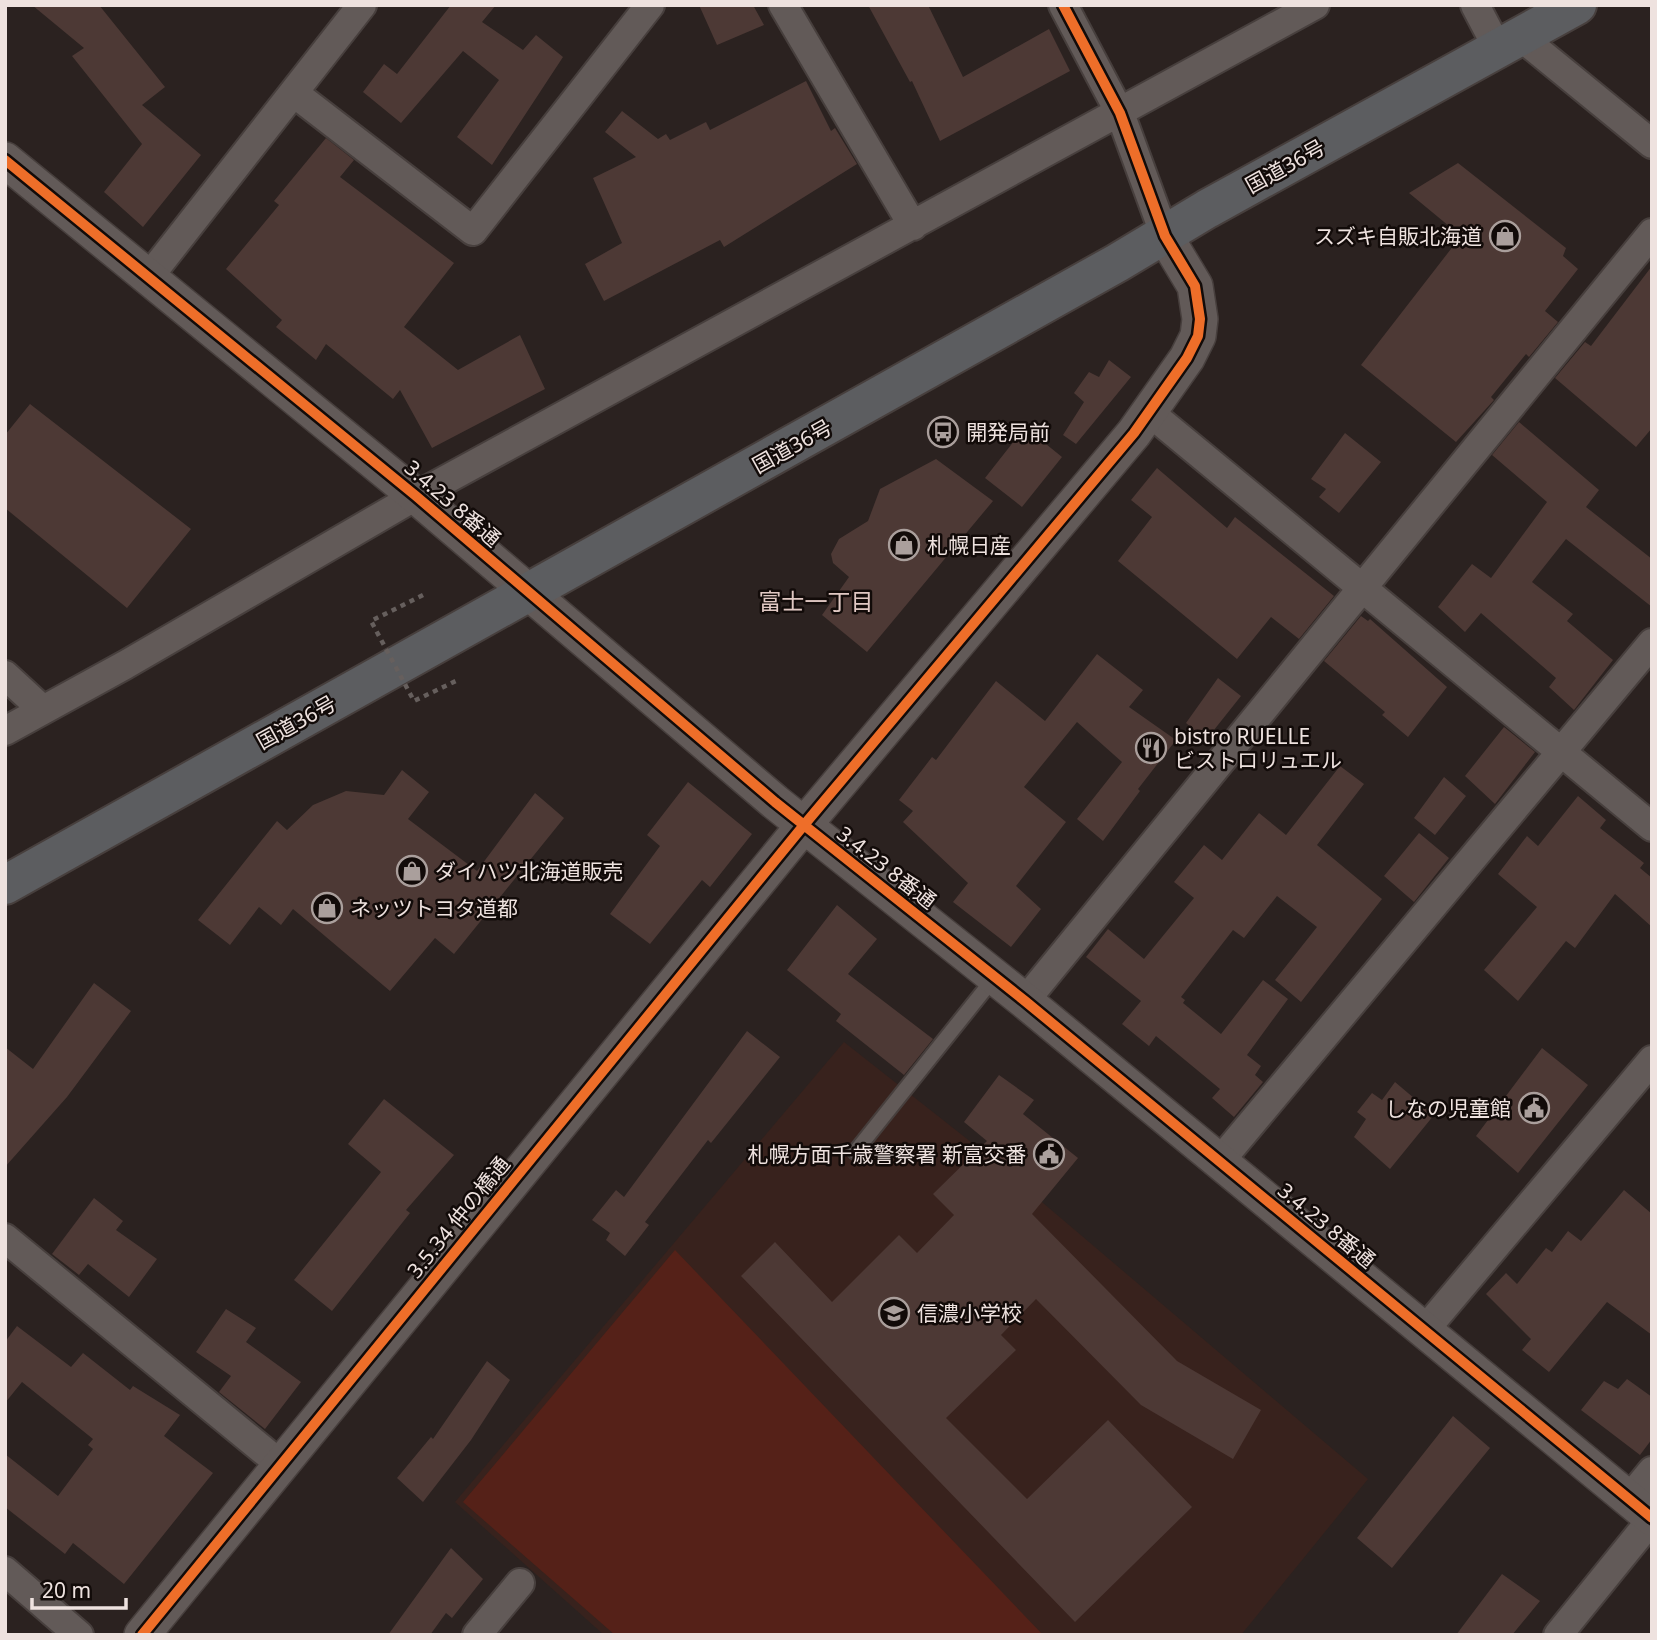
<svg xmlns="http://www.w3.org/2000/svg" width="1657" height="1640" font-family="'Noto Sans','Noto Sans JP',sans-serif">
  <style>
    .built { fill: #38221d }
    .green { fill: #552118 }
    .building { fill: #4d3935 }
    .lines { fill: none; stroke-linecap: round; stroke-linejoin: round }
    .service-casing { stroke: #473f3d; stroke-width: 18 }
    .minor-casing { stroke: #473f3d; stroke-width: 32 }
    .tertiary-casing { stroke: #473f3d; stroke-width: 38 }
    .trunk-casing { stroke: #473f3d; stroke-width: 42 }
    .service { stroke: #625a58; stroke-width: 14 }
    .minor { stroke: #625a58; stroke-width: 28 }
    .tertiary { stroke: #625a58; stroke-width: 35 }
    .trunk { stroke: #5c5d60; stroke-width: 38 }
    .path-bridge { stroke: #665f5d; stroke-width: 4.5; stroke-dasharray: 5 5; stroke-linecap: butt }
    .cycleway-casing { stroke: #120b09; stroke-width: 15 }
    .cycleway { stroke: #ee6e29; stroke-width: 10 }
    .labels { text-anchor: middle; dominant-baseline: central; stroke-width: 5; stroke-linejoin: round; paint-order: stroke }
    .street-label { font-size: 21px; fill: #eee2df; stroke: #120b09 }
    .poi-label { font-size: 21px; fill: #eee2df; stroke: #120b09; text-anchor: start }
    .neighbourhood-label { font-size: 23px; fill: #e0c8c3; stroke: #120b09 }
  </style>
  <rect width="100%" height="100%" fill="#2b2220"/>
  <path class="built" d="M844,1042l132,104 392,333 -127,156h-637l-149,-133z"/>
  <path class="green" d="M675,1250l368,385h-428l-152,-133z"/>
  <path class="building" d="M32,5h67l66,82 -23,18 59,50 -58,72 -39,-35 38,-48 -70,-88 12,-8z
    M451,5h45l-14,17 41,28 13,-15 27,22 -71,108 -35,-28 42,-57 -36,-29 -62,72 -38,-31 21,-28 13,10z
    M699,5h54l11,20 -47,20z
    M868,5h60l35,72 86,-48 21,42 -130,70 -28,-60 -2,1z
    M806,81l25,50 4,-3 22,36 -133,83 -4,-7 -116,61 -19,-37 37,-21 -29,-65 43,-21 -31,-25 17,-21 36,28 8,-5 4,6 36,-18 4,8z
    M326,138l28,22 -14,17 114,86 -50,64 54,43 62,-35 25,54 -113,59 -32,-58 -7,9 -67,-55 -10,16 -40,-33 6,-7 -56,-51 53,-64 -5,-4z
    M1458,163l108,85 -3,8 15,13 -33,42 13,11 -29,35 -3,-3 -35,43 3,3 -38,42 -95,-77 100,-129 -52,-43z
    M1652,266v162l-16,19 -81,-69 30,-36 6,4z
    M1109,360l22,17 -55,67 -13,-9 21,-33 -10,-9 15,-21 10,5z
    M30,404l161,125 -64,79 -122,-100v-73z
    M1519,422l80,68 -13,17 66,52v48l-86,-68 -34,43 41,32 -6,7 46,39 -39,50 -25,-23 7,-9 -75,-65 -16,19 -27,-25 34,-43 19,14 56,-76 -55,-47z
    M1025,427l37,30 -40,50 -37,-29z
    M1345,433l36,29 -42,51 -20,-16 7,-8 -15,-10z
    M936,459l57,42 -126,151 -45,-37 27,-38 -16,-14 -2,-9 8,-15 29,-18 12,-32z
    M1157,468l70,60 8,-11 99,79 -35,43 -28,-22 -34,42 -119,-98 34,-44 -21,-17z
    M1361,616l7,5 2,-2 77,68 -39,50 -26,-22 3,-3 -61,-51z
    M1097,654l46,36 -14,17 47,33 -38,49 2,2 -37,50 -26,-22 45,-57 -45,-40 -53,65 42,35 -50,64 25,23 -30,38 -58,-45 15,-19 -65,-61 10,-11 -14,-11 33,-43 4,3 60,-79 49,40z
    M1218,678l23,18 -35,44 -20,-17z
    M1504,727l31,25 -40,52 -30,-28z
    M1340,766l24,18 -47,61 65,54 -81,103 -26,-22 42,-53 -40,-31 -33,42 -11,-8 -52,67 4,3 -2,3 38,31 42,-54 25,19 -41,56 14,11 -6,9 8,7 -29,35 -22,-19 8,-9 -64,-53 -7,10 -27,-22 19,-23 -55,-44 22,-28 36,30 50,-61 -20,-16 30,-37 18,15 37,-47 27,22z
    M402,770l27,22 -21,27 69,52 58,-78 29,25 -110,136 -19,-16 -45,53 -97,-82 -12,16 -22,-18 -29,38 -32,-25 79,-99 10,9 26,-25 33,-14 38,4z
    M1444,777l22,19 -31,39 -21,-17z
    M688,782l64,52 -42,53 -8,-7 -52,64 -40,-30 50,-68 -13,-11z
    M1578,796l28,24 -6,8 44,35 -4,5 12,10v49l-37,-33 -40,54 -9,-7 -48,60 -34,-31 53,-63 -39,-33 29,-38 11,10z
    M1419,833l30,25 -35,44 -30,-26z
    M837,905l40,34 -29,35 85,65 -29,36 -68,-54 5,-7 -54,-44z
    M94,983l37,28 -64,86 -62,70v-120l28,22z
    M747,1031l33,26 -69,86 -3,-3 -63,82 4,3 -24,31 -19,-16 4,-7 -18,-13 24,-30 8,7z
    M1542,1048l46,37 -70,88 -42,-37z
    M999,1075l35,25 -11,14 55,44 -46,56 145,147 84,49 -28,49 -92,-54 -105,-106 -35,36 15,15 -70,68 81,81 81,-79 84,87 -117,115 -334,-346 34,-34 57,60 67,-67 18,18 37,-38 -21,-21 54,-53 -23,-19z
    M1395,1082l39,33 -44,54 -36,-32 12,-18 -9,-7 15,-19 10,7z
    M384,1099l70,56 -48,55 4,3 -78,98 -38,-31 87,-108 -33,-28z
    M1624,1190l28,24v121l-45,-33 -58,70 -27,-22 9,-11 -45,-45 20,-21 11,11 29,-36 6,4 16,-21 13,10z
    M94,1198l29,23 -7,9 41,29 -28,38 -41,-33 -9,11 -27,-21z
    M226,1309l30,19 -10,14 55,40 -36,47 -46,-37 12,-16 -35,-24z
    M17,1326l54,41 12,-14 47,37 3,-4 47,29 -16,21 49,37 -89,111 -51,-41 -8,11 -60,-47v-53l53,42 35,-47 -5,-4 5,-6 -71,-57 -17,21v-61z
    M487,1361l23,19 -39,60 -48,62 -26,-24 34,-41 2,2z
    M1627,1379l25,18v42l-12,16 -59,-45 23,-29 14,8z
    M1453,1416l37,32 -98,120 -35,-30z
    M451,1548l32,31 -31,39 -6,-5 -16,22h-42z
    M1502,1574l38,27 -28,34h-56z"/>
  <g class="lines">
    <g class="service-casing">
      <path id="service" d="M855,1152l139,-174"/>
    </g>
    <g class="minor-casing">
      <path id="minor" d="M783,5l130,221
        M1063,5l57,108 45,123
        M1475,5l23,44
        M1521,37l131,107
        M294,93l179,138 177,-226
        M148,278l214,-273
        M1149,412l503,415
        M5,675l38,35
        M5,731l120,-66 291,-169 899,-491
        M1025,1001l627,-768
        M1220,1161l432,-518
        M5,1238l275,226
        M1424,1331l228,-271
        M1629,1499l23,-28
        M5,1571l74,64
        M477,1635l43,-52
        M1558,1635l94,-116"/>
    </g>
    <g class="tertiary-casing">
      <path id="tertiary" d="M5,160l411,336 359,306 250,199 627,517
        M142,1635l662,-810 330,-392 53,-75 11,-22 2,-17 -5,-33 -30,-50"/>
    </g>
    <g class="trunk-casing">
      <path id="trunk" d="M5,885l1112,-622 90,-54 370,-204"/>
    </g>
    <use href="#service" class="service"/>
    <use href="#minor" class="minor"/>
    <use href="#tertiary" class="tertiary"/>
    <use href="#trunk" class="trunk"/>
    <path class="path-bridge" d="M423,595l-52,26 43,80 46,-22"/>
    <g class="cycleway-casing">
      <path id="cycleway" d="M5,160l411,336 359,306 250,199 627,517
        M142,1635l662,-810 330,-392 53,-75 11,-22 2,-17 -5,-33 -30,-50 -45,-123 -57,-108"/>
    </g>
    <use href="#cycleway" class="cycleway"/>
  </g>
  <defs>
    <g id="shop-ring" transform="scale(1.575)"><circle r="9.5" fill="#120b09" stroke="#aa9f9c" stroke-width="1.5"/><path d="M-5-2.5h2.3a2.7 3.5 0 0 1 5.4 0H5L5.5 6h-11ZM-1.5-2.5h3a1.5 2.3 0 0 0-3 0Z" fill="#aa9f9c"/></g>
    <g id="bus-ring" transform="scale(1.575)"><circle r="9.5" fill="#120b09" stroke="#aa9f9c" stroke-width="1.5"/><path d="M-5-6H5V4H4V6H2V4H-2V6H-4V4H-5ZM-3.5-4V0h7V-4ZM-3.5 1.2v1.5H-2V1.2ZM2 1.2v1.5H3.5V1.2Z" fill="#aa9f9c"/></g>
    <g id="restaurant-ring" transform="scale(1.575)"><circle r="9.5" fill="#120b09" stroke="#aa9f9c" stroke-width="1.5"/><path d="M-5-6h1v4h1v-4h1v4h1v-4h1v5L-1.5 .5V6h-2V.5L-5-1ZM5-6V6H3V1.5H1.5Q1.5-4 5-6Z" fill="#aa9f9c"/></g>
    <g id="civic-ring" transform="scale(1.575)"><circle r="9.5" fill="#120b09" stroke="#aa9f9c" stroke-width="1.5"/><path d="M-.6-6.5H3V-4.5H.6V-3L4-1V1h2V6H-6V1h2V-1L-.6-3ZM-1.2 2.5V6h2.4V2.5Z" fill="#aa9f9c"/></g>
    <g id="school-ring" transform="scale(1.575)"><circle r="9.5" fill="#120b09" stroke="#aa9f9c" stroke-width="1.5"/><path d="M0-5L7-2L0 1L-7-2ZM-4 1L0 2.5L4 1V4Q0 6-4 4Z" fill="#aa9f9c"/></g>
  </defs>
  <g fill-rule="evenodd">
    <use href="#shop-ring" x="1505" y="236"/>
    <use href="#bus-ring" x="943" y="432"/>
    <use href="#shop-ring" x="904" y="545"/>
    <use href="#restaurant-ring" x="1151" y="748"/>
    <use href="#shop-ring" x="412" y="871"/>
    <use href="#shop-ring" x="327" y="908"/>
    <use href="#civic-ring" x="1534" y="1108"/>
    <use href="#civic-ring" x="1049" y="1154"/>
    <use href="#school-ring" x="894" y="1313"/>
  </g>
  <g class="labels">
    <g class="street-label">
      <text transform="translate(1285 166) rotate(-29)">国道36号</text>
      <text transform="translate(792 446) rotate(-29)">国道36号</text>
      <text transform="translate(453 503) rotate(41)">3.4.23 8番通</text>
      <text transform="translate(296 722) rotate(-29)">国道36号</text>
      <text transform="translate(887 867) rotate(38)">3.4.23 8番通</text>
      <text transform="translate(458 1217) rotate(-51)">3.5.34 仲の橋通</text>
      <text transform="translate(1327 1225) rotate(40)">3.4.23 8番通</text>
    </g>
    <g class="poi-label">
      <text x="1482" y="236" text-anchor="end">スズキ自販北海道</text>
      <text x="966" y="432">開発局前</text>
      <text x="927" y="545">札幌日産</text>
      <text x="1174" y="736">bistro RUELLE<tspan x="1174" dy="24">ビストロリュエル</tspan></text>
      <text x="435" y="871">ダイハツ北海道販売</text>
      <text x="350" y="908">ネッツトヨタ道都</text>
      <text x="1511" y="1108" text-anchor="end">しなの児童館</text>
      <text x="1026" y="1154" text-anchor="end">札幌方面千歳警察署 新富交番</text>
      <text x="917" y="1313">信濃小学校</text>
    </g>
    <g class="neighbourhood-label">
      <text x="816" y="601">富士一丁目</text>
    </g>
  </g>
  <rect width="1657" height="1640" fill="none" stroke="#eee2df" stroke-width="14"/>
  <path d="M32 1598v10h94v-10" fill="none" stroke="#eee2df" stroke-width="3.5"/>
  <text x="42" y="1598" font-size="21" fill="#eee2df" stroke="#120b09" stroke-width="5" paint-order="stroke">20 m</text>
</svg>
